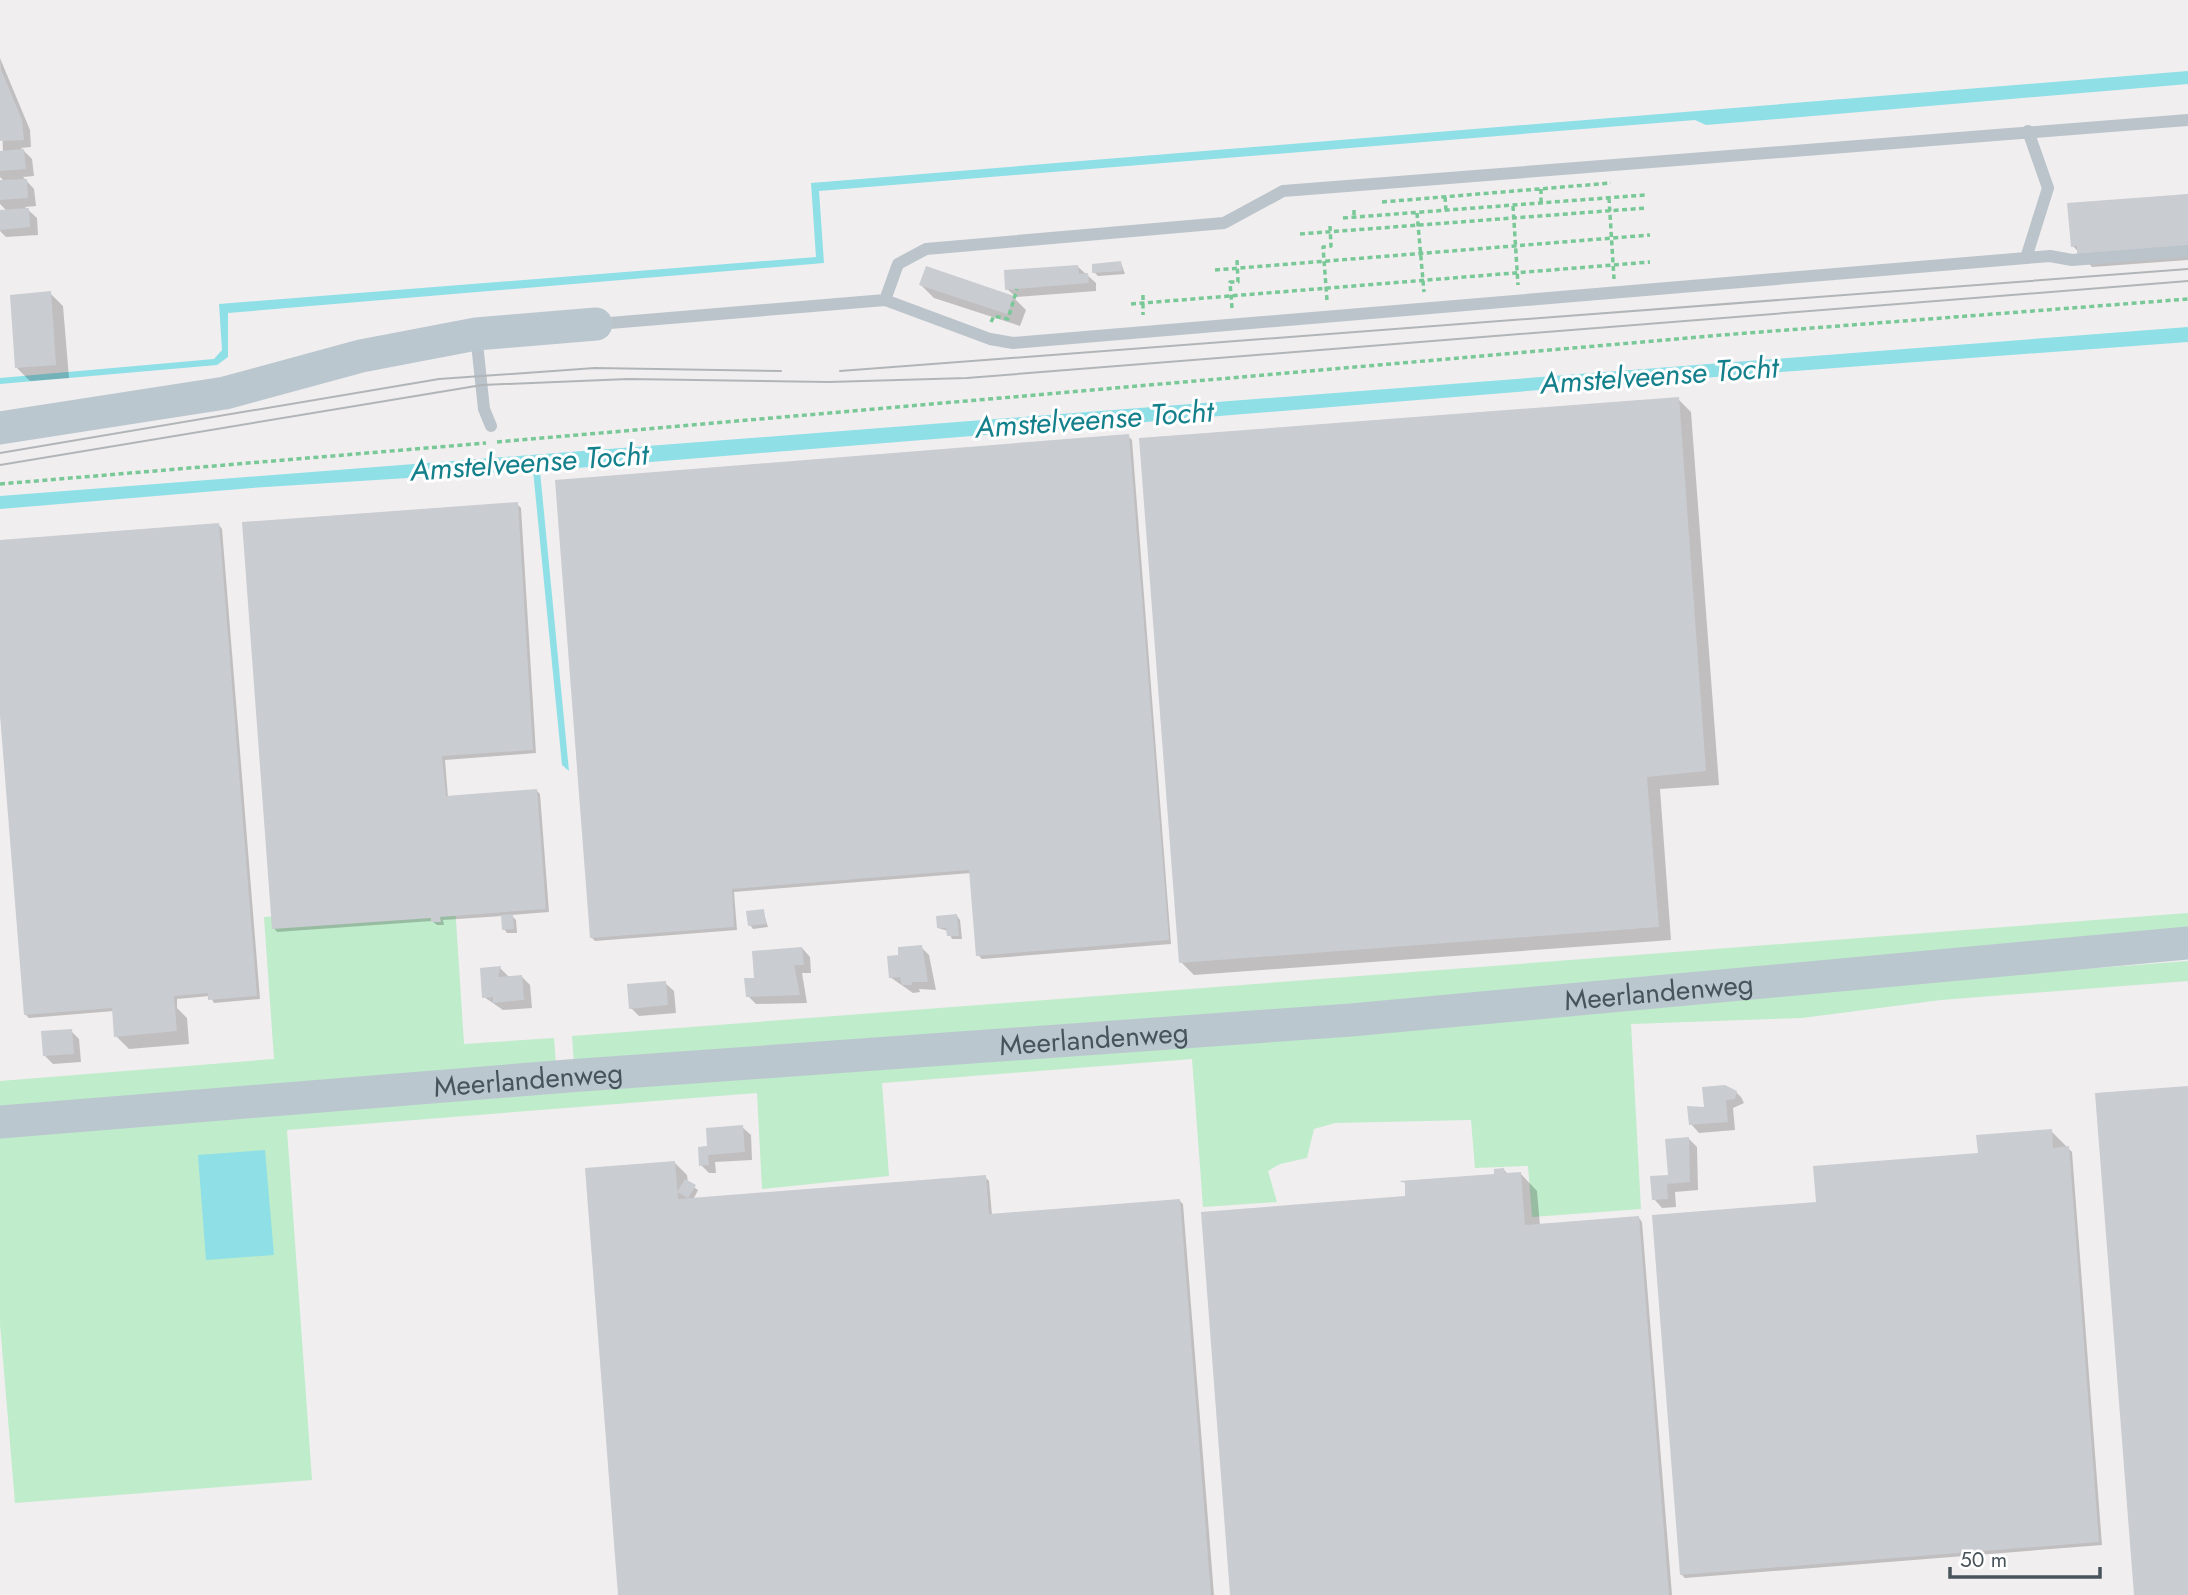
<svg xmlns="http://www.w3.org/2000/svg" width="2188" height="1595" font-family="Jost,sans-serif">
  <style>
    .green { fill: #bfeccb }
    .water { fill: #8fdfe7 }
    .shadow { fill: #0003 }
    .building { fill: #c9ccd1 }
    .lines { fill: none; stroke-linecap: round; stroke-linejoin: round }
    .path { stroke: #79c898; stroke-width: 3.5; stroke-dasharray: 5 3.5; stroke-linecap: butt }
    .lane { stroke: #bbc4cb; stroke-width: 12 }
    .secondary { stroke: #bbc7cf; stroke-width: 33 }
    .tram { stroke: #b1b5b8; stroke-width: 2 }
    .labels { text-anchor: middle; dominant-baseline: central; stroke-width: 6; stroke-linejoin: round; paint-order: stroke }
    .street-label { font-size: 28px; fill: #48545b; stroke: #fff }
    .water-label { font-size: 30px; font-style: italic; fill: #14808b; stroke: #fff }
  </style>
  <rect width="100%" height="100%" fill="#f1eeef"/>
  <path class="green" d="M455,905l9,139 90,-6 2,28 -556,43v-28l274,-22 -10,-142z
    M2188,913v26l-1614,126 -2,-29z
    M2188,961v20l-247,19 -139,18 -171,6 10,185 -109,8 -4,-51 -53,2 -4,-48 -136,3 -21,6 -7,29 -27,6 -12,7 9,31 -74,5 -11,-148 -310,24 7,93 -127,13 -5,-96 -470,37 25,350 -297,23 -15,-179v-193z"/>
  <path class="water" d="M2188,71v13l-482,41 -11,-5 -876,71 5,72 -596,50v44l-11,8 -217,19v-6l214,-19 8,-9 -3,-46 597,-47 -5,-74z
    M2188,327v15l-623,46 -1025,83 29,300 -7,-6 -29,-295 -281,18 -252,21v-13z
    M265,1150l9,105 -68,5 -8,-105z"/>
  <path class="shadow" d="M0,58l30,72 1,17 -10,1 11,11 2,17 -11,1 11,12 2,17 -11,1 12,11 1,17 -32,2 -6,-6v-19l7,-1 -7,-7v-22h5l-5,-5v-24h3z
    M2188,196v64l-96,7 -19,-21z
    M1121,263l4,11 -27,2 -4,-4z
    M1077,266l19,17v8l-80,6 -9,-8z
    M921,285l92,12 13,13 -6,16 -86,-28z
    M50,293l13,13 6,72 -39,3 -13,-13z
    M1678,399l13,13 28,373 -59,4 11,151 -477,35 -13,-13z
    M1128,436l4,4 39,504 -189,15 -4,-4 -7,-82 -237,19 3,38 -142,11 -4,-4z
    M517,504l4,4 15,245 -91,7 3,37 88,-7 4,4 9,118 -38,3 5,5 1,13h-10l-3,-4 -2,-13 -59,4 1,5h-7l-5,-4 -155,11 -3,-4z
    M219,525l3,4 38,470 -46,4 -4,-7 -33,3v9l10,10 2,26 -60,5 -13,-13 -2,-25 -85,7 -4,-4 -25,-318v-154z
    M763,911l5,16 -15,2 -3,-4z
    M957,916l3,4 2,19h-10l-4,-8 -10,-3z
    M921,947l8,8 7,35 -17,-1 1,3 -7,1 -23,-16z
    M802,948l8,9 1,16h-9l5,30 -51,1 -8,-8z
    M500,968l8,8 14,1 8,8 2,23 -29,2 -19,-13z
    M665,983l9,8 2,22 -37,3 -8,-8z
    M71,1031l8,8 2,23 -28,2 -8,-8z
    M1704,1089h29l8,8 3,6 -11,5 2,22 -36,3 -8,-9 15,-15z
    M742,1127l9,8 1,25 -37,2 1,11h-7l-8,-8 8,-18z
    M2051,1131l21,21 30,393 -417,33 -4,-4 137,-370z
    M1689,1139l8,8 1,43 -23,2 1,15 -14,1 -8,-9 16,-23z
    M674,1162l13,13 1,8 10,7 -5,10 292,-23 4,4 3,34 188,-14 3,3 31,391h-595z
    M1504,1170l4,4 12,-1 17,18 3,35 99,-8 3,4 30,373h-440l175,-398 89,-22z"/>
  <path class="building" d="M0,67l22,53 2,20 -24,1z
    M24,149l2,20 -26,2v-20z
    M27,179l1,19 -28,2v-20z
    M2188,194v52l-111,9v-9l-6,1 -4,-44z
    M29,208l1,19 -30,3v-20z
    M1121,261l1,10 -30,2v-9z
    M1078,265l1,9 9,-1 1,10 -84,7 -1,-20z
    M926,266l88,30 -7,18 -88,-29z
    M51,291l5,74 -41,3 -5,-73z
    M1679,397l27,374 -59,6 12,150 -480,36 -40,-525z
    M1129,434l40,506 -193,16 -7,-86 -237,19 2,38 -144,11 -35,-458z
    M518,502l15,248 -91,6 4,40 91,-7 9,120 -106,8 1,5h-10v-4l-159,11 -30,-407z
    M219,523l38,473 -49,4v-7l-34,3 3,35 -63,6 -2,-29 -88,7 -24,-300v-175z
    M764,909l2,15 -18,2 -2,-15z
    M513,914l1,15 -12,1 -1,-15z
    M957,914l2,22h-12l-1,-8h-9l-1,-12z
    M922,945l6,37h-16v3h-10l-2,-8 -11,1 -2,-22 11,-1v-8z
    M802,947l2,18h-10l6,30 -54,2 -2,-19h10l-2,-27z
    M501,966l-3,11 24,-2 2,25 -31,3v-6l-11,1 -2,-30z
    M666,981l2,24 -39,4 -2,-25z
    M72,1029l2,25 -31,2 -2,-25z
    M1725,1085l12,6 -2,8 -9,1 2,22 -39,3 -2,-19 17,1 -2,-20z
    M2188,1086v509h-54l-39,-502z
    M743,1125l2,27 -37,3 1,10 -10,1 -1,-19 9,-1 -1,-18z
    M2052,1129l1,19 16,-2 30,396 -419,33 -28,-360 164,-13 -3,-36 165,-13 -2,-18z
    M1689,1137l1,45 -23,2 1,15 -16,1 -2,-24 18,-1 -3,-36z
    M675,1161l3,38 308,-24 3,39 191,-15 31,396h-593l-33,-427z
    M1504,1168l1,5 16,-1 4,53 114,-9 30,379h-439l-29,-383 204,-16v-13l-6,-2 95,-7v-5z
    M685,1179l11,6 -8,13 -11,-6z"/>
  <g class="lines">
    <path class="path" d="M1541,189v14
      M1445,197l1,13
      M1609,198l5,81
      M1382,202l229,-19
      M1513,206l5,79
      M1354,210v7
      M1417,213l7,79
      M1343,218l302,-23
      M1300,234l346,-26
      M1215,270l435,-35
      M1143,295v20
      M1327,300l-4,-53 8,-1 -1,-20
      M1131,304l519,-42
      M1232,308l-2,-26h8l-1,-22
      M991,322l3,-6 14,3 9,-30
      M497,442l1225,-107 466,-36
      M0,484l486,-41"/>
    <path class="lane" d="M2026,258l22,-70 -20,-57
      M885,300l13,-36 28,-15 298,-26 59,-32 905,-71
      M598,324l287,-24 105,39 23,4 1013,-85 24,-2 22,4 116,-9
      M476,334l8,75 7,17"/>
    <g class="secondary">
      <path d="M0,428l225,-35 136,-37 115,-22 120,-10"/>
      <path id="s1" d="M0,1122l568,-46 783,-56 837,-77"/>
    </g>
    <path class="tram" d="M840,371l1348,-102
      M0,453l439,-74 156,-11 186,3
      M0,465l482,-80 146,-6 201,3 138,-4 1221,-97"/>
  </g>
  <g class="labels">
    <g class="street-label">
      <text stroke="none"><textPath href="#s1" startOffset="1664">Meerlandenweg</textPath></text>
      <text stroke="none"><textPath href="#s1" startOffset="1097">Meerlandenweg</textPath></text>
      <text stroke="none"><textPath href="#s1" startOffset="530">Meerlandenweg</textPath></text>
    </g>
    <g class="water-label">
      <text transform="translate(1659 375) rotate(-4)">Amstelveense Tocht</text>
      <text transform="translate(1094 419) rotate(-4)">Amstelveense Tocht</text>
      <text transform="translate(529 462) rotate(-4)">Amstelveense Tocht</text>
    </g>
  </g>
  <path d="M1950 1567v10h150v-10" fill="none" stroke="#48545b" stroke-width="3.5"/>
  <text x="1960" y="1567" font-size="21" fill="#48545b" stroke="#ffffff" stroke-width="5" paint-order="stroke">50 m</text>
</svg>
